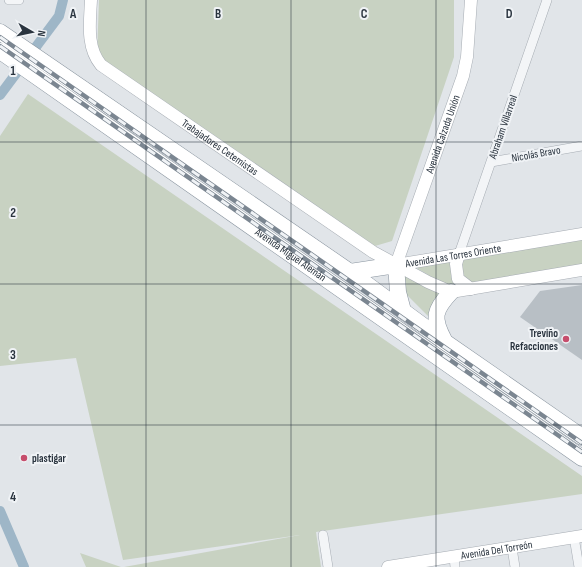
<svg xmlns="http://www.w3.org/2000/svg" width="582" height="567" font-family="'Sofia Sans Condensed',sans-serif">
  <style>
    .green { fill: #c8d2c2 }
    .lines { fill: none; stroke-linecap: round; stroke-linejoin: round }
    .canal { stroke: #9eb6c7; stroke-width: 10 }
    .building { fill: #b8bfc5 }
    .street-casing { stroke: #a6acb3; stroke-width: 10 }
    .secondary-casing { stroke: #a6acb3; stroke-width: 13 }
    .highway-casing { stroke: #89949f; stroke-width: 17 }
    .street { stroke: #f3f5f7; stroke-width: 9 }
    .secondary { stroke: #fff; stroke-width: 12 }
    .highway { stroke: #fff; stroke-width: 16 }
    .rail-casing { stroke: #7b8691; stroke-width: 4.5 }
    .rail { stroke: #f0f3f6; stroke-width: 3; stroke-dasharray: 9; stroke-linecap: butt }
    .grid { fill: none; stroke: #2a343f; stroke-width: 1; stroke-opacity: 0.55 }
    .poi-dot { fill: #c64d6c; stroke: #f0f3f6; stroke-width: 1.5 }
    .labels { text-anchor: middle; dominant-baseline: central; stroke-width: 4; stroke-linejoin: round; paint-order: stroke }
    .street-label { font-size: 11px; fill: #2a343f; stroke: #f0f3f6 }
    .poi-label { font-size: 11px; font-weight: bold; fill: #2a343f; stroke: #f0f3f6; text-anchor: end }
    .grid-label { font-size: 13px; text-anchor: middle; font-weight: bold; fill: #2a343f; stroke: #f0f3f6; stroke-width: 4; stroke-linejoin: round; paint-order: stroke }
  </style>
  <rect width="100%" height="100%" fill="#e1e5e9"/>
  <path class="green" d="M99,0h355v57l-62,184 -17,5 -278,-191z
    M28,94l554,382v18l-266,38 5,35h-197l176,-32 -177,25 -47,-202 -76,8v-230z
    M582,238v28l-113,19 -9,-16 4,-11z
    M452,261l-1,16 7,10 -8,1 -35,-21z
    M401,271l41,22 -7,6 -4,20 -25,-25z
    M80,553l41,14h-35z"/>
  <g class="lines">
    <path class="canal" d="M0,95l59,-79 4,-16
      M0,511l24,56"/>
  </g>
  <path class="building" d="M582,285v75l-62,-43 20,-26z"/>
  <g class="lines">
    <g class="street-casing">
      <path id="street" d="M9,0h10
        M491,162l91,-16
        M459,254l88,-254
        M323,535l5,32
        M574,537l5,30
        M512,548l3,19
        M454,556l1,11"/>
    </g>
    <g class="secondary-casing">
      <g id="secondary">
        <path id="s1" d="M91,0c-1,22 -5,47 10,65l272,187 55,30 23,10 131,-22"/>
        <path d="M459,254l-3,10 2,15 13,10"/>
        <path id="s2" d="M396,265l67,-189 4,-19 4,-57"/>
        <path id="s3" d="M396,265l186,-31"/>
        <path id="s4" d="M388,567l194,-31"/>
      </g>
    </g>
    <g class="highway-casing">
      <g id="highway">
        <path d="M0,32l350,240 95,70 137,95"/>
        <path id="s5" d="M0,51l582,407"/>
        <path d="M350,272l46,-7 2,27 5,19"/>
        <path d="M444,340c-12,-22 -10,-30 7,-48"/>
      </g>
    </g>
    <use href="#street" class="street"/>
    <use href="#secondary" class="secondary"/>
    <use href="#highway" class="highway"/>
    <g class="rail-casing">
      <path id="rail" d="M0,37l582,406
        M0,46l582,406"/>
    </g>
    <use href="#rail" class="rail"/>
  </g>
  <path class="grid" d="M146,0v567M291,0v567M436,0v567M0,142h582M0,284h582M0,425h582"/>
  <g class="poi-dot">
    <circle cx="566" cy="339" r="4"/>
    <circle cx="24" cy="458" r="4"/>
  </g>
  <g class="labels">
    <g class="street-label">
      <text transform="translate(503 127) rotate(-71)">Abraham Villarreal</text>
      <text stroke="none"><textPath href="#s2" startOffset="139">Avenida Calzada Unión</textPath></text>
      <text stroke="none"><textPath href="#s1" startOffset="212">Trabajadores Cetemistas</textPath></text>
      <text transform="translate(536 154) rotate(-10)">Nicolás Bravo</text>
      <text stroke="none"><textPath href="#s5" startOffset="355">Avenida Miguel Alemán</textPath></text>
      <text stroke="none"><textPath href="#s3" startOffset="58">Avenida Las Torres Oriente</textPath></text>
      <text stroke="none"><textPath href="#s4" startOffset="110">Avenida Del Torreón</textPath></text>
    </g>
    <g class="poi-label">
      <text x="558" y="333">Treviño<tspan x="558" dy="13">Refacciones</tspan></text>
      <text x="32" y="458" text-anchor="start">plastigar</text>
    </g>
  </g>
  <g class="grid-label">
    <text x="73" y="18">A</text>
    <text x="218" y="18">B</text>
    <text x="364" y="18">C</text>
    <text x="509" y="18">D</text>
    <text x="13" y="75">1</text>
    <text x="13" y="217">2</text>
    <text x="13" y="359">3</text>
    <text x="13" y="501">4</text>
  </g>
  <g transform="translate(32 32) rotate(99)" stroke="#f0f3f6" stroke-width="3" paint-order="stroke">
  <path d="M0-3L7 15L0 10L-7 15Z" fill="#2a343f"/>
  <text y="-6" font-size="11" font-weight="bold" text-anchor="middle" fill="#2a343f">N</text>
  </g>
</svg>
